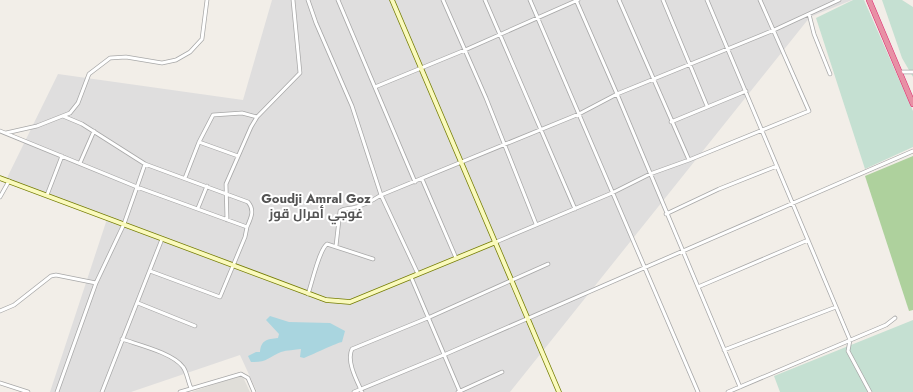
<svg xmlns="http://www.w3.org/2000/svg" width="913" height="392" font-family="Jost,Cairo,sans-serif">
  <style>
    .residential { fill: #dfdede }
    .airport { fill: #e0ded9 }
    .forest { fill: #aed19d }
    .wetland { fill: #c5e0d2 }
    .water { fill: #a9d5df }
    .lines { fill: none; stroke-linecap: round; stroke-linejoin: round }
    .street-casing { stroke: #a8a8a8; stroke-width: 4.5 }
    .secondary-casing { stroke: #757d04; stroke-width: 5.5 }
    .highway-casing { stroke: #dd276e; stroke-width: 6 }
    .street { stroke: #fff; stroke-width: 3 }
    .secondary { stroke: #fafabd; stroke-width: 4 }
    .highway { stroke: #e890a5; stroke-width: 5 }
    .labels { text-anchor: middle; dominant-baseline: central; stroke-width: 4; stroke-linejoin: round; paint-order: stroke }
    .neighbourhood-label { font-size: 13px; font-weight: bold; fill: #545454; stroke: #fff }
  </style>
  <rect width="100%" height="100%" fill="#f2eee8"/>
  <path class="residential" d="M272,0h580l-42,17 -300,375h-253l-17,-37 -109,37h-81l57,-173 -102,-37 53,-108 185,26z"/>
  <path class="airport" d="M242,375l8,17h-59z"/>
  <path class="forest" d="M913,156v154l-4,1 -44,-135z"/>
  <path class="wetland" d="M853,0h11l49,111v36l-48,22 -49,-151z
    M882,0h20l11,7v70l-11,-19z
    M913,320v72h-133l-6,-16z"/>
  <path class="water" d="M270,316l19,6 41,1 15,8 -3,11c-3,0 -33,14 -38,16l-4,-1 1,-8c-6,1 -14,1 -20,3 -12,5 -15,11 -30,10l-3,-6 8,-4h4c1,-12 7,-13 18,-14l1,-4 -13,-14z"/>
  <g class="lines">
    <g class="street-casing">
      <path id="street" d="M308,0l8,23 36,83 29,89 37,79
        M338,0l77,182
        M443,0l43,98 50,126
        M485,0l90,209
        M530,0l168,392
        M576,0l41,94 123,293
        M619,0l70,160
        M663,0l44,106
        M707,0l143,340 -2,11 22,41
        M809,14l5,20 16,40
        M899,72h14
        M375,87l90,-37 113,-50
        M63,116l19,8 63,40 103,38c7,8 3,16 -1,25
        M671,122l75,-31
        M0,131l137,56 -13,37 -28,59 -39,109
        M6,133l31,-7 33,-13 8,-10 11,-29 21,-16 16,-1 36,6 14,-3 14,-8 12,-13 5,-39
        M199,142l14,-27 29,-2 15,4
        M80,163l14,-32
        M145,164l-8,23 110,40 -2,10 -25,60 -70,-26
        M185,178l14,-36 39,14
        M422,179l34,79
        M47,195l15,-39
        M0,197l9,-16
        M198,208l9,-22
        M666,214l53,-25 58,-23
        M227,220l-1,-36 25,-57 6,-10 43,-44 -7,-73
        M496,242l116,-49 38,-19 39,-14 120,-49 -49,-111
        M336,246l4,-35c4,-3 7,-2 12,-3 11,-2 20,-7 29,-13l198,-81 38,-20 157,-64 65,-30
        M411,277l49,115
        M698,287l110,-47
        M308,294c4,-11 11,-44 19,-50l46,15
        M138,303l57,23
        M0,311l14,-6 37,-29 5,-1 40,8
        M122,339c17,6 51,14 61,28 4,5 5,15 8,21
        M724,350l112,-43
        M0,383l28,9
        M102,392l60,-153
        M180,392l61,-18 7,4 6,14
        M354,392l92,-38 467,-203
        M362,392c-5,-11 -16,-31 -10,-43l78,-32 118,-53
        M458,392l44,-20
        M728,392l158,-67 9,-7"/>
    </g>
    <g class="secondary-casing">
      <path id="secondary" d="M392,0l167,392
        M0,178l326,122 24,2 146,-60"/>
    </g>
    <g class="highway-casing">
      <path id="highway" d="M869,0l44,104"/>
    </g>
    <use href="#street" class="street"/>
    <use href="#secondary" class="secondary"/>
    <use href="#highway" class="highway"/>
  </g>
  <g class="labels">
    <g class="neighbourhood-label">
      <text x="316" y="198">Goudji Amral Goz<tspan x="316" dy="15">غوجي أمرال قوز</tspan></text>
    </g>
  </g>
</svg>
